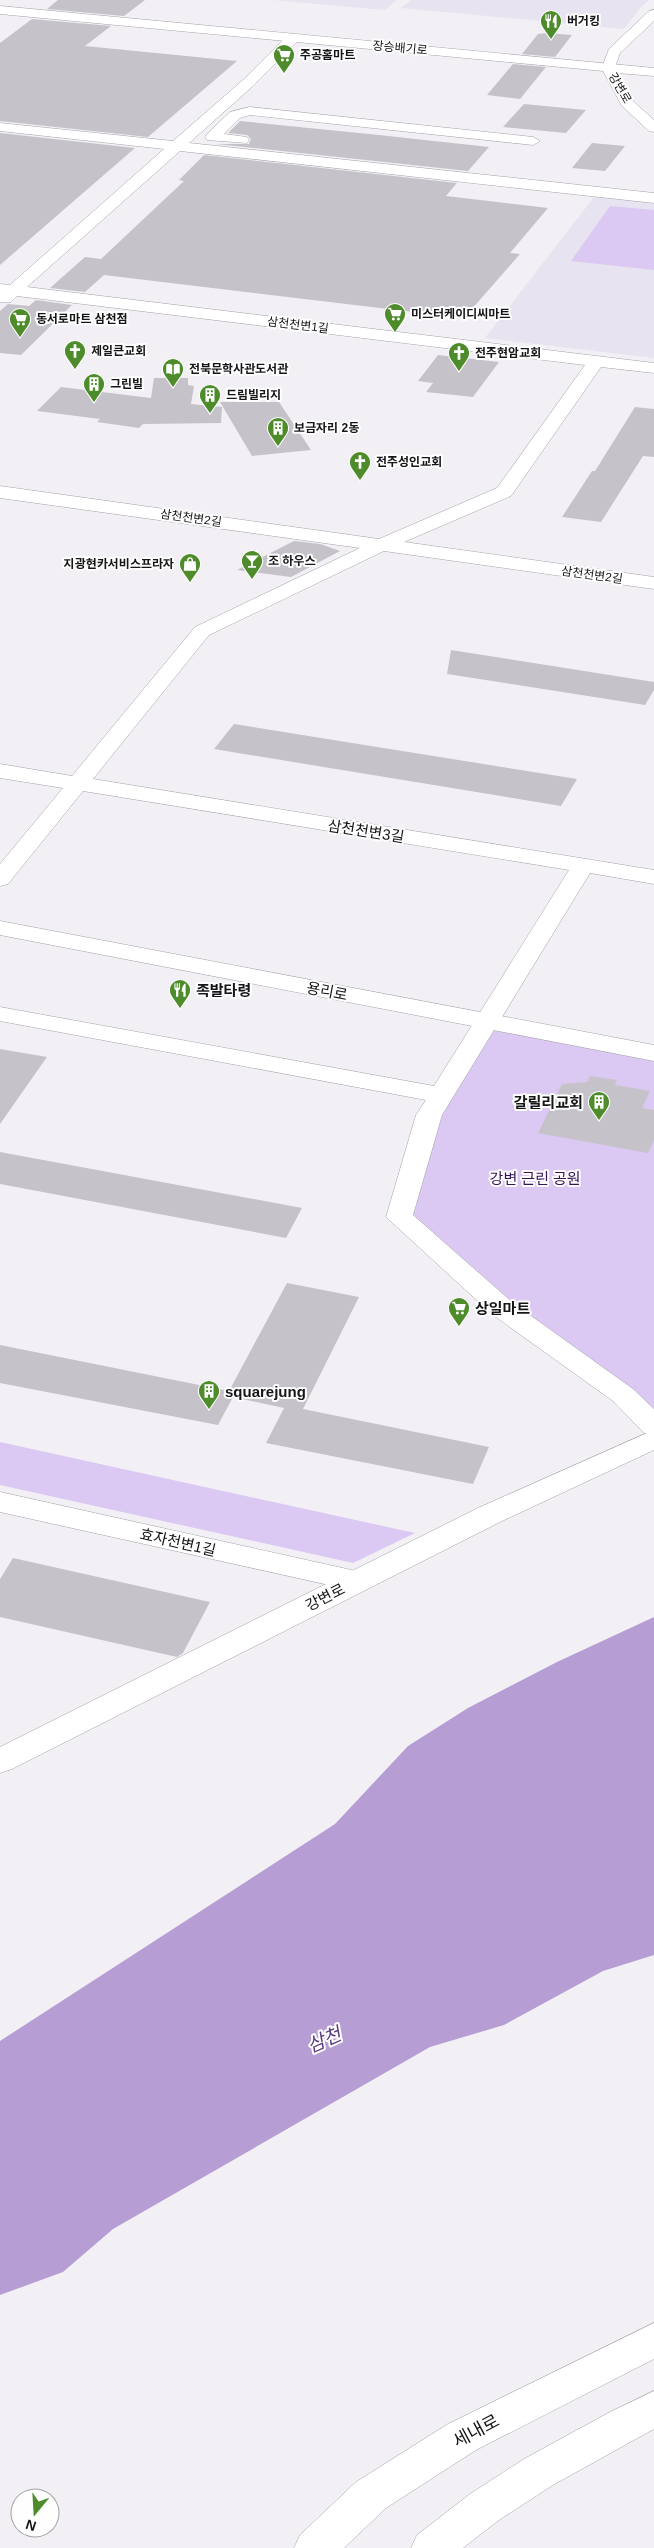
<svg xmlns="http://www.w3.org/2000/svg" width="654" height="2548" font-family="Helvetica,'Noto Sans KR',sans-serif">
  <style>
    .built { fill: #e8e3f0 }
    .green { fill: #dbc9f3 }
    .water { fill: #b69ed5 }
    .building { fill: #c5c3c9 }
    .lines { fill: none; stroke-linecap: round; stroke-linejoin: round }
    .minor-casing { stroke: #a3a1a6; stroke-width: 1 }
    .tertiary-casing { stroke: #a3a1a6; stroke-width: 1 }
    .minor { fill: #fff; fill-rule: evenodd }
    .tertiary { fill: #fff; fill-rule: evenodd }
    .labels { text-anchor: middle; dominant-baseline: central; stroke-width: 4; stroke-linejoin: round; paint-order: stroke }
    .far-poi-label { font-size: 12px; font-weight: bold; fill: #161517; stroke: #fefeff; text-anchor: start }
    .far-street-label { font-size: 12px; fill: #161517; stroke: #fefeff }
    .street-label { font-size: 15px; fill: #161517; stroke: #fefeff }
    .poi-label { font-size: 15px; font-weight: bold; fill: #161517; stroke: #fefeff; text-anchor: start }
    .park-label { font-size: 15px; fill: #361455; stroke: #fefeff }
    .near-street-label { font-size: 18px; fill: #161517; stroke: #fefeff }
    .near-water-label { font-size: 19px; font-style: italic; fill: #5b3b7e; stroke: #fefeff }
  </style>
  <rect width="100%" height="100%" fill="#f2f0f5"/>
  <path class="built" d="M273,0h124l-12,10z
    M411,0h238l-9,8 -16,21 -223,-21z
    M594,197l60,5v156l-169,-20z"/>
  <path class="green" d="M610,206l44,4v60l-83,-9z
    M486,1021l168,32v373l-255,-209 24,-81z
    M0,1442l415,91 -62,30 -353,-78z"/>
  <path class="water" d="M654,1617v338l-51,16 -99,54 -74,22 -317,182 -50,43 -63,23v-254l335,-217 73,-78 60,-38 89,-46z"/>
  <path class="building" d="M58,0h87l-21,16 -77,-7z
    M32,19l79,7 -26,20 152,15 -89,76 -148,-16v-78z
    M547,33l25,2 -17,22 -33,-3 16,-20z
    M513,64l33,3 -26,32 -33,-4z
    M524,104l62,6 -20,23 -63,-6z
    M240,121l139,14 110,12 -21,24 -252,-27h33l2,-5 -4,-4 -19,-2z
    M0,133l135,15 -135,117z
    M592,143l33,3 -20,25 -33,-3z
    M204,155l253,28 -11,13 102,12 -38,45 10,1 -56,64 -360,-43 -19,17 -35,-4 35,-31 16,2 83,-78 -5,-1z
    M36,300l36,5 -51,50 -21,-2v-42l8,-7 21,2z
    M438,355l61,7 -26,35 -47,-5 7,-9 -15,-2z
    M154,378h34v7l6,1 -3,18 31,3 -1,16 -78,1 -4,4 -42,-6 3,-3 -63,-8 24,-24 90,11z
    M220,402h59l32,48 -59,6z
    M635,407l19,2v48l-11,-1 -42,66 -39,-5 30,-46h3z
    M294,541l26,3 20,7 -49,26 -54,-7z
    M451,650l203,32v8l-9,15 -198,-31z
    M234,724l343,55 -16,27 -347,-57z
    M0,1049l47,8 -47,67z
    M590,1076l27,4 -2,5 35,6 -8,17 12,2v30l-6,13 -110,-20 24,-49 25,-2z
    M0,1152l302,56 -16,30 -286,-54z
    M287,1283l72,14 -56,112 186,38 -16,37 -207,-41 18,-35 -51,-11 -15,28 -218,-42v-38l229,46z
    M13,1558l197,44 -27,51 -6,4 -177,-40v-38z"/>
  <g class="lines">
    <g class="minor-casing">
      <path id="minor" d="M654,10v11l-34,32 -6,17h-10l-2,-3 7,-18 40,-38z
        M293,34l7,4 -2,3 -45,45 -64,57 465,50v10l-474,-52 -153,136 627,76v10l-53,-6 -90,129 -107,46 250,35v12l-270,-38 -175,84 -116,144 561,91v14l-64,-11 -148,242 -29,100 100,88 120,86 21,20v26l-10,-2 -31,-32 -120,-86 -107,-98 30,-102 10,-15 -426,-79v-14l434,79 135,-216 -486,-79 -75,93 -8,2v-22l63,-76 -63,-10v-14l72,12 123,-149 165,-79 -360,-50v-12l379,53 118,-51 88,-123 -568,-69 -6,6h-11v-18l10,1 154,-136 -164,-18v-8l173,18 70,-61 45,-45z
        M250,107l283,30 7,4 -7,4 -283,-30 -10,3 -16,16 23,3 2,3 -2,3 -40,-3 -2,-3 2,-3 23,-22z
        M0,1492l356,79 11,3 4,7 -4,7 -11,3 -356,-79z"/>
    </g>
    <g class="tertiary-casing">
      <path id="tertiary" d="M0,6l654,62v8l-37,-3 16,28 21,19v12l-5,-1 -27,-25 -19,-35 -603,-57z
        M0,921l654,124v16l-654,-126z
        M654,1430v20l-154,72 -488,247 -12,4v-26l478,-239z
        M654,2323v36l-178,91 -90,58 -42,40h-50l6,-13 56,-53 92,-58z
        M654,2391v38l-101,56 -54,35 -36,28h-52l6,-13 53,-41 54,-35 86,-47z"/>
    </g>
    <use href="#minor" class="minor"/>
    <use href="#tertiary" class="tertiary"/>
  </g>
  <defs>
    <g id="restaurant-pin" transform="scale(1.125)"><path d="M0 17L-7.5 6A9.5 9.5 0 1 1 7.5 6Z" fill="#4e8c2b" stroke="#fefeff"/><path d="M-5-6h1v4h1v-4h1v4h1v-4h1v5L-1.5 .5V6h-2V.5L-5-1ZM5-6V6H3V1.5H1.5Q1.5-4 5-6Z" fill="#fff"/></g>
    <g id="supermarket-pin" transform="scale(1.125)"><path d="M0 17L-7.5 6A9.5 9.5 0 1 1 7.5 6Z" fill="#4e8c2b" stroke="#fefeff"/><path d="M-6-5.5h2.5l.6 2H6L4.5 2H-2.5L-4.4-4H-6ZM-1.5 3.2a1.3 1.3 0 1 0 .1 0ZM3 3.2a1.3 1.3 0 1 0 .1 0Z" fill="#fff"/></g>
    <g id="church-pin" transform="scale(1.125)"><path d="M0 17L-7.5 6A9.5 9.5 0 1 1 7.5 6Z" fill="#4e8c2b" stroke="#fefeff"/><path d="M-1.2-6h2.4v3.5h3.3v2.4h-3.3V6h-2.4V-.1h-3.3v-2.4h3.3Z" fill="#fff"/></g>
    <g id="library-pin" transform="scale(1.125)"><path d="M0 17L-7.5 6A9.5 9.5 0 1 1 7.5 6Z" fill="#4e8c2b" stroke="#fefeff"/><path d="M-6-4Q-3-5.5-.7-3.5V5Q-3 3-6 4ZM6-4Q3-5.5 .7-3.5V5Q3 3 6 4Z" fill="#fff"/></g>
    <g id="building-pin" transform="scale(1.125)"><path d="M0 17L-7.5 6A9.5 9.5 0 1 1 7.5 6Z" fill="#4e8c2b" stroke="#fefeff"/><path d="M-4-6H4V6H1V3H-1V6H-4ZM-2.5-4.3h1.7v1.8h-1.7ZM.8-4.3h1.7v1.8H.8ZM-2.5-1h1.7V.8h-1.7ZM.8-1h1.7V.8H.8Z" fill="#fff"/></g>
    <g id="bar-pin" transform="scale(1.125)"><path d="M0 17L-7.5 6A9.5 9.5 0 1 1 7.5 6Z" fill="#4e8c2b" stroke="#fefeff"/><path d="M-6-5H6L.8 .8V4.5H3.5V6h-7V4.5H-.8V.8Z" fill="#fff"/></g>
    <g id="shop-pin" transform="scale(1.125)"><path d="M0 17L-7.5 6A9.5 9.5 0 1 1 7.5 6Z" fill="#4e8c2b" stroke="#fefeff"/><path d="M-5-2.5h2.3a2.7 3.5 0 0 1 5.4 0H5L5.5 6h-11ZM-1.5-2.5h3a1.5 2.3 0 0 0-3 0Z" fill="#fff"/></g>
  </defs>
  <g fill-rule="evenodd">
    <use href="#restaurant-pin" x="551" y="21"/>
    <use href="#supermarket-pin" x="284" y="55"/>
    <use href="#supermarket-pin" x="395" y="314"/>
    <use href="#supermarket-pin" x="20" y="319"/>
    <use href="#church-pin" x="75" y="351"/>
    <use href="#church-pin" x="459" y="353"/>
    <use href="#library-pin" x="173" y="369"/>
    <use href="#building-pin" x="94" y="384"/>
    <use href="#building-pin" x="210" y="395"/>
    <use href="#building-pin" x="278" y="428"/>
    <use href="#church-pin" x="360" y="462"/>
    <use href="#bar-pin" x="252" y="561"/>
    <use href="#shop-pin" x="190" y="564"/>
    <use href="#restaurant-pin" x="180" y="990"/>
    <use href="#building-pin" x="599" y="1102"/>
    <use href="#supermarket-pin" x="459" y="1308"/>
    <use href="#building-pin" x="209" y="1391"/>
  </g>
  <g class="labels">
    <g class="far-poi-label">
      <text x="567" y="21">버거킹</text>
      <text x="300" y="55">주공홈마트</text>
      <text x="411" y="314">미스터케이디씨마트</text>
      <text x="36" y="319">동서로마트 삼천점</text>
      <text x="91" y="351">제일큰교회</text>
      <text x="475" y="353">전주현암교회</text>
      <text x="189" y="369">전북문학사관도서관</text>
      <text x="110" y="384">그린빌</text>
      <text x="226" y="395">드림빌리지</text>
      <text x="294" y="428">보금자리 2동</text>
      <text x="376" y="462">전주성인교회</text>
      <text x="268" y="561">조 하우스</text>
      <text x="174" y="564" text-anchor="end">지광현카서비스프라자</text>
    </g>
    <g class="far-street-label">
      <text transform="translate(400 48) rotate(5)">장승배기로</text>
      <text transform="translate(620 88) rotate(60)">강변로</text>
      <text transform="translate(298 325) rotate(7)">삼천천변1길</text>
      <text transform="translate(191 518) rotate(8)">삼천천변2길</text>
      <text transform="translate(592 575) rotate(8)">삼천천변2길</text>
    </g>
    <g class="street-label">
      <text transform="translate(366 831) rotate(9)">삼천천변3길</text>
      <text transform="translate(327 991) rotate(11)">용리로</text>
      <text transform="translate(178 1542) rotate(13)">효자천변1길</text>
      <text transform="translate(325 1597) rotate(-27)">강변로</text>
    </g>
    <g class="poi-label">
      <text x="196" y="990">족발타령</text>
      <text x="583" y="1102" text-anchor="end">갈릴리교회</text>
      <text x="475" y="1308">상일마트</text>
      <text x="225" y="1391">squarejung</text>
    </g>
    <g class="park-label">
      <text x="535" y="1178">강변 근린 공원</text>
    </g>
    <g class="near-street-label">
      <text transform="translate(476 2431) rotate(-28)">세내로</text>
    </g>
    <g class="near-water-label">
      <text transform="translate(324 2040) rotate(-24)">삼천</text>
    </g>
  </g>
  <g transform="translate(35 2513) rotate(198)"><circle r="24" fill="#fefeff" stroke="#a1a1a2"/>
  <path d="M0-4L9 19L0 12L-9 19Z" fill="#4e8c2b"/>
  <text y="-8" font-size="14" font-weight="bold" text-anchor="middle" fill="#161517">N</text>
  </g>
</svg>
